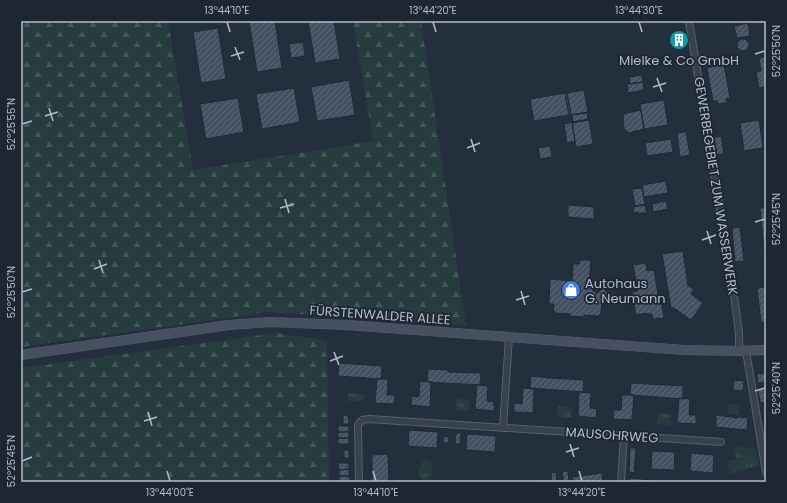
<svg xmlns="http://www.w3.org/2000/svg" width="787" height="503" font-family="Poppins,sans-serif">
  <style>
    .forest { fill: url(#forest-firs) }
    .park { fill: url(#park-tufts) }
    .building { fill: url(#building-hatch); stroke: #1f2835 }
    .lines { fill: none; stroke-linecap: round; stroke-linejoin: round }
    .minor-casing { stroke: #565f6c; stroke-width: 8 }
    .secondary-casing { stroke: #565f6c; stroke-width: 10 }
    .minor { stroke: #38414e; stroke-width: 6 }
    .secondary { stroke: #465061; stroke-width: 9 }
    .ticks { fill: none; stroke: #b4bcc9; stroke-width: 1.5 }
    .labels { text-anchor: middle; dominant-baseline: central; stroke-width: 3.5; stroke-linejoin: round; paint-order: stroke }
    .poi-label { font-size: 13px; fill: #b4bcc9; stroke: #1d2633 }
    .street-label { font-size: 13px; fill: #b4bcc9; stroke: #1d2633 }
    .neatline { fill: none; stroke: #b4bcc9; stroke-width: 1.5 }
    .ticks-label { font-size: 10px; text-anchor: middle; fill: #b4bcc9 }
  </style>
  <defs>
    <pattern id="forest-firs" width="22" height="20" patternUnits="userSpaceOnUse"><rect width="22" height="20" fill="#263c3f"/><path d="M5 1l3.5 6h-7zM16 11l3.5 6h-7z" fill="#435659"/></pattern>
    <pattern id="park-tufts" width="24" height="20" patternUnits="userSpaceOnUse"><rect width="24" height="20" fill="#263c3f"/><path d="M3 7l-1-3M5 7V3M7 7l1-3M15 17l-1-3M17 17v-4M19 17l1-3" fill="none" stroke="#435659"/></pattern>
    <pattern id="building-hatch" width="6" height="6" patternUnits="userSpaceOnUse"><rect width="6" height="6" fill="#455162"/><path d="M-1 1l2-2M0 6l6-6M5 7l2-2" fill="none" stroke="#5d6877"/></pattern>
  </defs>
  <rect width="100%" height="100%" fill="#242f3e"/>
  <path class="forest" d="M21,21h147l25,149 180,-29 -20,-120h68l45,304 -198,-13 -247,35z
    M276,333l51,8 2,141h-308v-114z"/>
  <path class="park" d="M348,393l16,1v7h-17z
    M456,399l13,1v11l-14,-1z
    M728,404l11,1 -1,9h-10z
    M558,406l14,1 -1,11 -14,-1z
    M658,413l13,1v11l-14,-1z
    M733,447l23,1 3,17 -11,4 -18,5 -3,-13 9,-1z
    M425,460l5,1c3,6 3,11 1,18l-7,2 -5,-4c-1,-7 0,-12 6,-17z"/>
  <path class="building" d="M249,21h26l7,47 -25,4z
    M308,21h26l6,38 -25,4z
    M748,23l2,13 -13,2 -3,-12z
    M218,28l8,51 -25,4 -8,-51z
    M682,36l1,7 -7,1 -1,-6z
    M737 45a6 6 0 1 1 12 0a6 6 0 1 1-12 0Z
    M303,42l2,14 -14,2 -2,-14z
    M766,57v30l-7,1 -3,-16 5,-1 -2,-13z
    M724,64l6,34 -4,1 1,4 -9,1 -1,-3h-4l-6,-33z
    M642,75l1,7 -13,2 -1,-7z
    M349,80l6,35 -38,6 -6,-34z
    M643,82l1,8 -16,3 -1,-9z
    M294,88l6,34 -38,7 -6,-35z
    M584,90l4,22 -17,3 -4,-22z
    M565,93h2l4,22h-2z
    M565,93l4,22 -35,6 -4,-22z
    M238,98l6,34 -38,7 -6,-35z
    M664,100l4,25 -24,4 -4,-25z
    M641,110l3,19 -15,4 -5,-4 -1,-15z
    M588,112l1,8 -17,2 -1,-7z
    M587,113l1,6 -15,3 -1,-7z
    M589,120l4,24 -17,3 -4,-24z
    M759,120l4,28 -19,3 -4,-28z
    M572,122l3,19 -8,2 -3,-19z
    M686,132l4,23 -10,2 -3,-24z
    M721,136l3,18 -7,1 -3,-18z
    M671,139l2,13 -26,4 -2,-13z
    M550,146l2,11 -12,2 -2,-11z
    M666,181l2,12 -24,4 -2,-12z
    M642,188l3,16 -10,2 -3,-17z
    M666,201l2,8 -15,3 -1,-8z
    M568,205l26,2v12l-26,-2z
    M645,205l2,8h-7l-2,1v-2l-4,1 -1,-6z
    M760,208h6v52h-1z
    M740,227l4,34 -9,1 -3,-34z
    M683,251l5,35 6,3 -3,5 12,9 -12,17 -17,-12h-3l-9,-54z
    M580,260h11l-2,23h4v8h2l1,3 7,-6 6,6 -7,7 -1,12 -3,3 -14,-1v2l-14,-1v-2l-14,-1 -3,-3 1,-6h-5l1,-25 22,2 1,-17h6z
    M646,263l1,8 7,-1 4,25 2,-1 4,24 -11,1 -1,-5h-5v-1l-11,2 -4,-23 6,-1 -5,-26z
    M766,287v35l-5,1 -4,-35z
    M339,363l43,3 -1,13 -43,-3z
    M428,369l20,1v2l33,1 -1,12 -53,-3z
    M766,373v9l-8,1 -1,-9z
    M531,376l20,2 33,2 -1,12 -53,-4z
    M377,379h11l-1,16h8l-1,9 -19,-1z
    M734,380l10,1 -1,10 -10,-1z
    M420,381l11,1 -1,25 -19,-2 1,-9 7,1z
    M631,383l52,3v13l-53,-4z
    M477,385l11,1 -1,15 7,1v9l-19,-2z
    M765,386h1v16l-6,1 -2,-14h6v2l2,-1z
    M523,388l11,1 -1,24 -19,-1v-9l8,1z
    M579,392l12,1 -1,15 7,1 -1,9 -18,-2z
    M622,395h12l-2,25 -19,-1 1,-9h7z
    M679,398l11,1 -1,16h7v9l-19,-1z
    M348,415l1,9h-6v-8z
    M716,415l22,3v-1l10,1 -1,12 -31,-3z
    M338,426h11v6h-11z
    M409,430l29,2 -1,16 -29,-2z
    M338,432h11v6h-11z
    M456,433h5l-1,11h-5z
    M467,434l29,2 -1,16 -29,-2z
    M444,436l5,1 -1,6h-5z
    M338,438h11v6h-11z
    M630,448h6l-2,25 -5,-1z
    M344,450h5v8h-5z
    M652,451l23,1 -1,18 -23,-1z
    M691,453l23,2 -1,18 -23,-2z
    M388,454l1,28h-17v-27z
    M338,463h11v6l-10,1z
    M349,469v7h-10v-6z
    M568,471l1,11h-5l-2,-10z
    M556,472l1,10h-5l-1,-9z
    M602,473l1,9h-30l-1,-5z
    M339,476h10l1,6h-11z
    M630,478l32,3v1h-32z
    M547,479l1,3h-24l9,-1z"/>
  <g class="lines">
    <g class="minor-casing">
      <path id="minor" d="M689,21l44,267 6,45v18
        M746,351l20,121
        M503,428l6,-91
        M359,482l-1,-57 4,-5 7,-1 352,23
        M621,482l3,-46"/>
    </g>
    <g class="secondary-casing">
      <path id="secondary" d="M21,355l208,-30 41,-3 77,3 337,25 55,1 27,-1"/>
    </g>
    <use href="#minor" class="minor"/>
    <use href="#secondary" class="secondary"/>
  </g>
  <path class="ticks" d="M227,22l3,10M433,22l3,10M639,22l3,10M235,47l5,13M755,54l10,-3M231,56l13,-4M657,78l5,14M653,87l13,-4M49,108l4,13M45,116l13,-4M22,124l10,-3M471,139l4,13M467,148l13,-5M285,199l4,14M280,208l14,-4M755,222l10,-3M707,231l4,13M702,240l14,-5M99,260l4,13M94,269l13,-5M521,291l4,14M22,292l10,-3M516,300l13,-4M334,352l5,13M330,361l13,-5M755,391l10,-3M148,412l4,14M144,421l13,-4M570,444l4,13M566,452l13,-4M22,461l10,-4M167,471l3,10M373,471l3,10M579,471l3,10"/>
  <defs>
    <g id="building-disc" transform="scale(1)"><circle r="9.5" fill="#0f9aa8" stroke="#1d2633"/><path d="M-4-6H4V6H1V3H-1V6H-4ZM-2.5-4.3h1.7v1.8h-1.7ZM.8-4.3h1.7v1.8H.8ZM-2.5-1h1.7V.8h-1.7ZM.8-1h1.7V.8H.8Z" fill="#fff"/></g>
    <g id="shop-disc" transform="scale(1)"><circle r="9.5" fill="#3f7fe0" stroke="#1d2633"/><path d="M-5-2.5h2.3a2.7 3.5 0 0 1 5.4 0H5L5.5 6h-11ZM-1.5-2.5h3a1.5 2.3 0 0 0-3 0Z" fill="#fff"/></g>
  </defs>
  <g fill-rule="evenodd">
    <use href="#building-disc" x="679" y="40"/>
    <use href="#shop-disc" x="571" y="290"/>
  </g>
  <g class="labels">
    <g class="poi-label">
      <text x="679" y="60">Mielke &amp; Co GmbH</text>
      <text x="585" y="283" text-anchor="start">Autohaus<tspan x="585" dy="15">G. Neumann</tspan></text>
    </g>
    <g class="street-label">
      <text transform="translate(716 186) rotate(81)">GEWERBEGEBIET ZUM WASSERWERK</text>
      <text transform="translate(380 315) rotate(4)">FÜRSTENWALDER ALLEE</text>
      <text transform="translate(612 435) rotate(4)">MAUSOHRWEG</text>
    </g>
  </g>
  <rect width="787" height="503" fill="none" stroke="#1d2633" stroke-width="44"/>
  <rect x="22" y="22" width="743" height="459" class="neatline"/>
  <g class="ticks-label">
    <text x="227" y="14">13°44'10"E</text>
    <text x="433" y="14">13°44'20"E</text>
    <text x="639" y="14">13°44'30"E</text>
    <text transform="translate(776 51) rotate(-90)" y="4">52°25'50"N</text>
    <text transform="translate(11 124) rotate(-90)" y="4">52°25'55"N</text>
    <text transform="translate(776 219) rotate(-90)" y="4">52°25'45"N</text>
    <text transform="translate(11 292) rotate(-90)" y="4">52°25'50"N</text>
    <text transform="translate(776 388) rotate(-90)" y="4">52°25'40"N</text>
    <text transform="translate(11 461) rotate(-90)" y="4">52°25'45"N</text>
    <text x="170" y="496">13°44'00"E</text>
    <text x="376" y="496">13°44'10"E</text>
    <text x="582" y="496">13°44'20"E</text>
  </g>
</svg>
